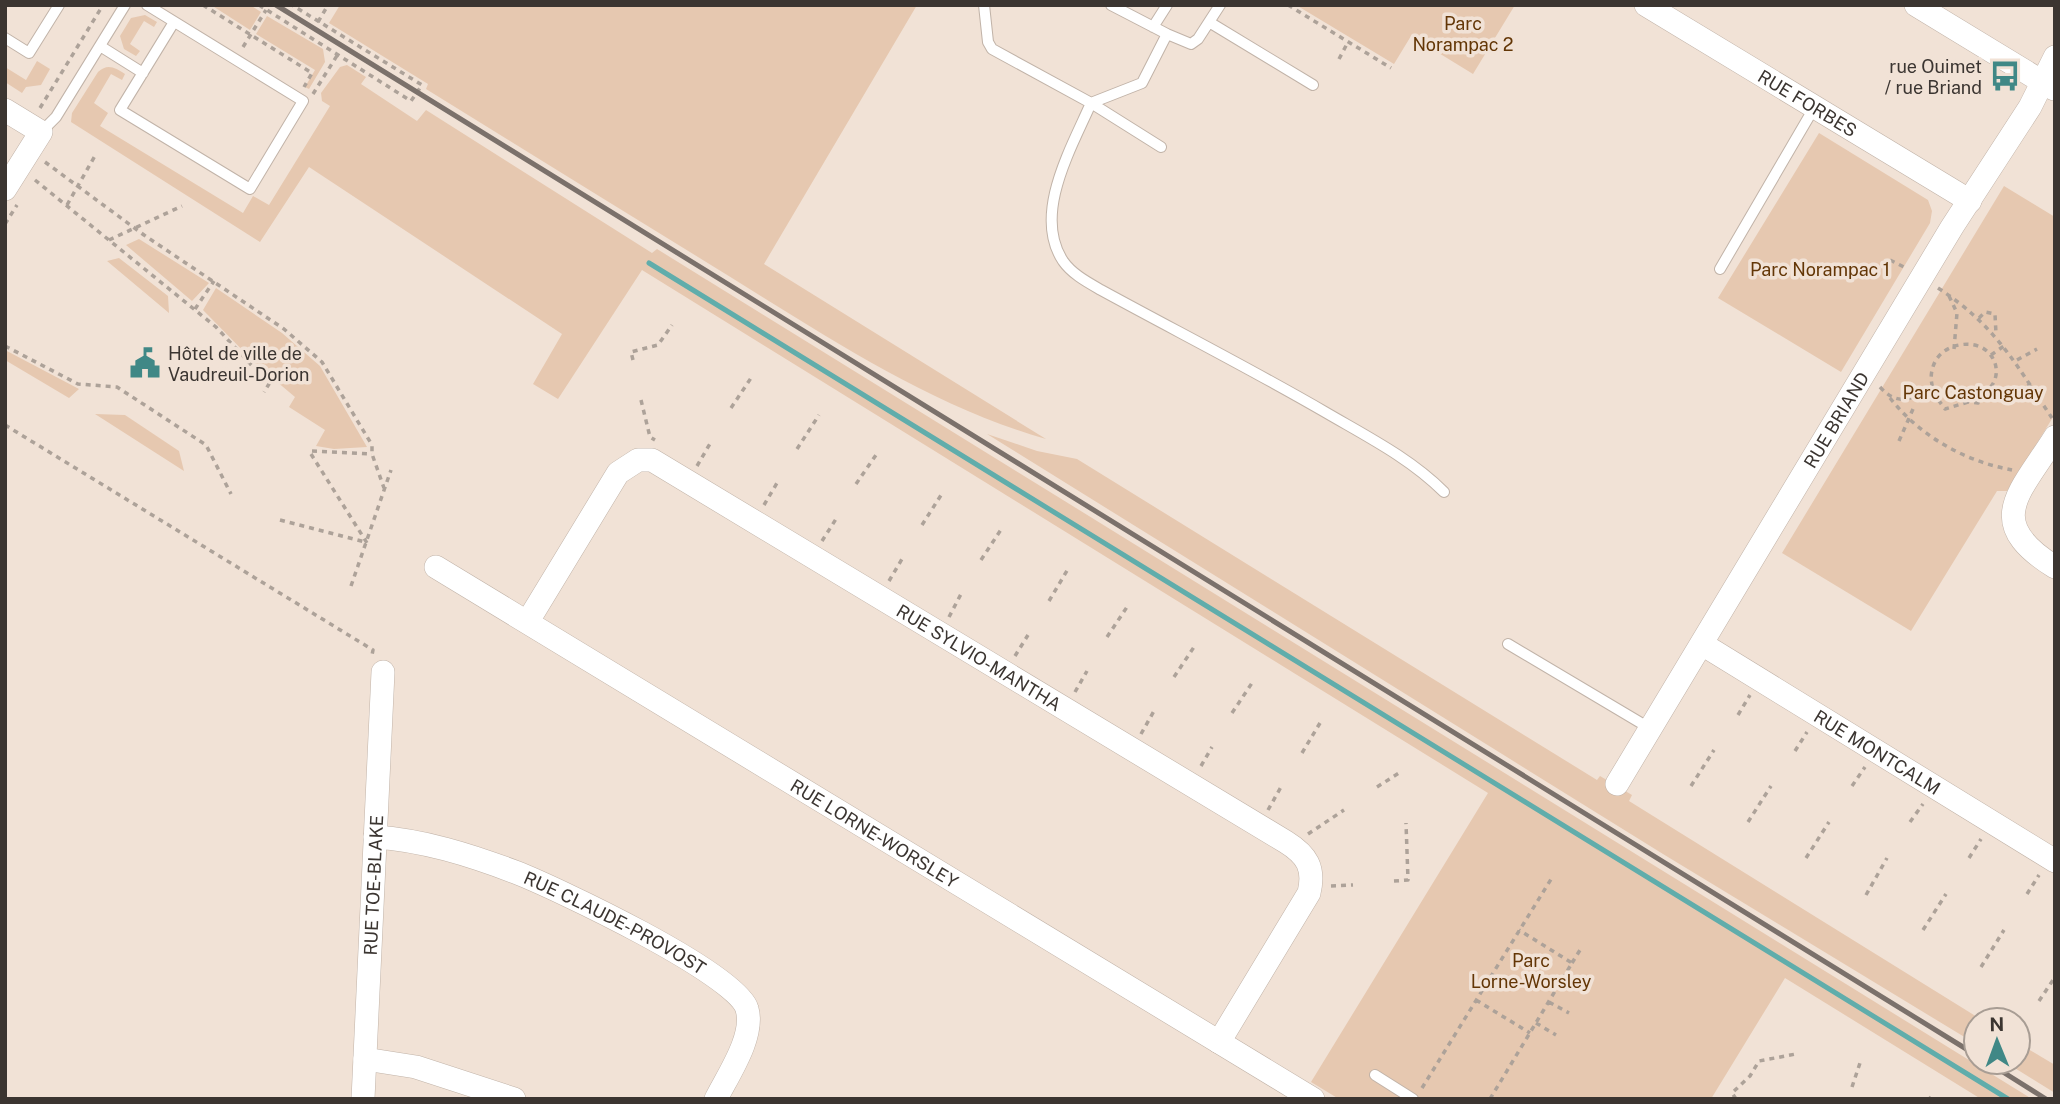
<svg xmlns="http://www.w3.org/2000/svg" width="2060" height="1104" font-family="'Public Sans',sans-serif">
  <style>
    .green { fill: #e6c8b0 }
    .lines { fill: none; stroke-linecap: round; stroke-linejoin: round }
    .stream { stroke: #60adab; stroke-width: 5 }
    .lane-casing { stroke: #c1b3a8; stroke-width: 12 }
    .street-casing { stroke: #c1b3a8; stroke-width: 24 }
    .path { stroke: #ada299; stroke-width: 3.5; stroke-dasharray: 5 5; stroke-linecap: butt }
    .lane { stroke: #fff; stroke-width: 10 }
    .street { stroke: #fff; stroke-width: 23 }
    .rail { stroke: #7b716b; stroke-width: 5 }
    .labels { text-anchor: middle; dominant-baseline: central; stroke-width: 7; stroke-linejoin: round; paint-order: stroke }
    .park-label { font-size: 18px; fill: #633606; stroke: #f1e2d6 }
    .poi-label { font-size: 18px; fill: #3b3531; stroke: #f1e2d6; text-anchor: end }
    .street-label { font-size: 18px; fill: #3b3531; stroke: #f1e2d6 }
  </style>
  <rect width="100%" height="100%" fill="#f1e2d6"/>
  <path class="green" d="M211,5h39l11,7 -11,18z
    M340,5h577l-153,259 282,175c-114,-33 -214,-99 -314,-161 -102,-63 -204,-126 -306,-189l2,-5 -99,-61z
    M1296,5h219l-42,69 -62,-38 -17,28z
    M145,15l12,7 -3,5 -10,-6 -14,23 10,7 -4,5 -12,-7 -4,-13 11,-18z
    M267,16l56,33 2,13 -16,27 -4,-2 10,-17 -59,-36z
    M37,61l13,8 -9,16 -15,2 -4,6 -17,-11v-15l21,13z
    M347,65l19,12 -5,7 56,37 9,-11 226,143 5,-4 1375,850h-51l-196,-121 -74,121h-372l-28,-17 177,-289 -846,-523 -84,129 -25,-15 29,-50 -253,-167 -49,75 -189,-120 1,-9 26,-41c10,-9 17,-4 27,2l-3,6 -11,-6 -17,29 14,10 -8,13 143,87 10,-17 16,9 61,-99 -8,-5 -1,-8 19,-26z
    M1819,133l109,67 4,11 -2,12 -89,149 -123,-74z
    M2004,186l51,31v197l-48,77h-10l-86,140 -129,-78z
    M139,239l70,44 -17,18 -66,-56z
    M119,258l49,38 1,17 -62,-52z
    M216,288l66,45 38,33 47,81 -33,2 -18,-3 9,-16 -36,-23 6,-10 -38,-32 -54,-55z
    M5,350l74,39 -10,9 -64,-38z
    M95,414l30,1 54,36 5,20z
    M987,434l50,17 40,8 520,321 3,-4 32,19 -3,6 353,219h-6v24l-313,-190z
    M2018,1043l37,22v28l-50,-31h13z"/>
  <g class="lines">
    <path class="stream" d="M649,263l1359,836"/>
    <g class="lane-casing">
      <path id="lane" d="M147,5c52,32 104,64 156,96l-53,88 -130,-79 54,-88
        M984,5l4,37 4,7 99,54 51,-20 25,-49 -56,-29
        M1209,22l104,63
        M1153,27l14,-22
        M1167,34l24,10 7,-5 22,-34
        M5,38l24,15 30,-48
        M100,46l43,27
        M41,132l15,-15 69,-112
        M1161,147l-70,-44c-19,44 -59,111 -28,158 9,13 24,21 38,29 75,41 150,79 224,122 41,24 85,46 119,80
        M1720,269l94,-161
        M1508,644l143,85
        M1375,1075l38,24"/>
    </g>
    <g class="street-casing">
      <g id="street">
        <path id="s1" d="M1646,5l324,196"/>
        <path d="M1916,5l138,84"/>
        <path d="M5,110l36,22 -36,57"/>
        <path d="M2055,437c-35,56 -73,85 0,130"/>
        <path id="s2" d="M436,567l877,532"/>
        <path id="s3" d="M528,621l90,-148 20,-13h14l634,382c21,13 29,26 23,51l-90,149"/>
        <path id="s4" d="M1702,644l353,217"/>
        <path id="s5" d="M1617,784l335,-557 78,-120 25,-50"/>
        <path id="s6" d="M375,837c48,3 95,18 140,35 39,15 223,102 232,137 8,27 -19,66 -31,90"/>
        <path d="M365,1059l51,8 98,32"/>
        <path id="s7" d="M363,1099l20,-427"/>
      </g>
    </g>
    <path class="path" d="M203,5l109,68 -8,14
      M259,5l152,96 11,-16 -130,-80
      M1288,5l103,63
      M318,22l10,-17
      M243,47l23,-37
      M1339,59l9,-17
      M313,94l25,-40
      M40,108l63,-103
      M45,162l99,73 140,94 38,33 50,83v9l12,34
      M35,180l181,147 53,57 -5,8
      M67,205l29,-51
      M5,224l12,-19
      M109,240l73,-34
      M1890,260l14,7
      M1938,288c58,38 77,75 114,130
      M1949,296l8,17 -3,36
      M195,309l19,-28
      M1979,318l6,-6 10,2 1,20
      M5,346l73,38 39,3 89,58 25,49
      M1991,355l13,-9
      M633,360l-2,-8 27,-7 14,-20
      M2017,360l20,-11
      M1880,387c18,20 32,12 52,0
      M2024,395l2,-8 5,-3
      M1890,398c30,38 74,63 122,72
      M641,400l9,37 5,3
      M1968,402l-23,7c-11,-14 -18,-28 -11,-45 4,-10 14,-17 25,-19 42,-8 52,47 12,51l-3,6 10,1v-8
      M731,408l22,-33
      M5,425l368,225 -1,5
      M1899,441l14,-32
      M797,449l22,-34
      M312,451l60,3
      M311,454l56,89
      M697,466l14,-24
      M856,484l22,-32
      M764,505l13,-22
      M280,520l85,22
      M922,525l21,-33
      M822,541l14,-22
      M981,560l21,-32
      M889,581l13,-22
      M351,586l40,-116
      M1049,601l19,-32
      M949,617l12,-23
      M1107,637l20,-30
      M1015,656l13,-21
      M1174,677l20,-30
      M1075,692l12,-21
      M1232,713l20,-30
      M1738,715l12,-20
      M1141,734l13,-23
      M1795,751l12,-19
      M1302,753l18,-30
      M1201,766l11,-19
      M1691,786l23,-36
      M1852,786l13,-19
      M1377,787l22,-14
      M1268,810l13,-23
      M1748,822l23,-36
      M1910,822l13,-18
      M1308,834l36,-24
      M1806,858l23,-36
      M1969,858l12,-19
      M1394,881l14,-1 -2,-57
      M1331,886l22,-1
      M2027,894l12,-19
      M1866,895l21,-37
      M1923,930l23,-36
      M1572,963l8,-13
      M1981,967l23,-37
      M1476,1000l54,33
      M2039,1001l16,-24
      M1549,1002l20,11
      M1536,1023l20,12
      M1852,1087l9,-27
      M1422,1088l131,-212
      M1490,1099l82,-136 -53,-33
      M1736,1099l-4,-6 18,-17 9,-15 37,-7
      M1929,1099l2,-2"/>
    <use href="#lane" class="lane"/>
    <use href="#street" class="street"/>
    <path class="rail" d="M276,5l1700,1050
      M1987,1062l59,37"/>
  </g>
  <defs>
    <g id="bus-bare" transform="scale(2.415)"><path d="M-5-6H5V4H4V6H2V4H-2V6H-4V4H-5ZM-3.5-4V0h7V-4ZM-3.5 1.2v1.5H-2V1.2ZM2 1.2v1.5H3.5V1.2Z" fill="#408886" stroke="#f1e2d6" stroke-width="2.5" paint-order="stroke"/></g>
    <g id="civic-bare" transform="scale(2.415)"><path d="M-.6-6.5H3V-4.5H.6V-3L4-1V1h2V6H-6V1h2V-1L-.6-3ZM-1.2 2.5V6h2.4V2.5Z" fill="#408886" stroke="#f1e2d6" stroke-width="2.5" paint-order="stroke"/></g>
  </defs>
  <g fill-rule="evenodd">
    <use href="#bus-bare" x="2005" y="76"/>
    <use href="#civic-bare" x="145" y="363"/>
  </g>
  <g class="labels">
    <g class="park-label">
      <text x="1463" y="23">Parc<tspan x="1463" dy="21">Norampac 2</tspan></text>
      <text x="1820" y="269">Parc Norampac 1</text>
      <text x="1973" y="392">Parc Castonguay</text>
      <text x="1531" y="960">Parc<tspan x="1531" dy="21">Lorne-Worsley</tspan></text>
    </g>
    <g class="poi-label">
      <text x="1982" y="66">rue Ouimet<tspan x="1982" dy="21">/ rue Briand</tspan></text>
      <text x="168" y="353" text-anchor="start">Hôtel de ville de<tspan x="168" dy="21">Vaudreuil-Dorion</tspan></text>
    </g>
    <g class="street-label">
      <text stroke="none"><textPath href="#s1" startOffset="189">RUE FORBES</textPath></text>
      <text stroke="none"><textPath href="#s5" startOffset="425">RUE BRIAND</textPath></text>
      <text stroke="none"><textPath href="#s3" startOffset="593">RUE SYLVIO-MANTHA</textPath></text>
      <text stroke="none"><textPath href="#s4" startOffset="206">RUE MONTCALM</textPath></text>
      <text stroke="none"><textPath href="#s2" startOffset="513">RUE LORNE-WORSLEY</textPath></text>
      <text stroke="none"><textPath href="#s7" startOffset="214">RUE TOE-BLAKE</textPath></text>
      <text stroke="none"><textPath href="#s6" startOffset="257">RUE CLAUDE-PROVOST</textPath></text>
    </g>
  </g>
  <rect width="2060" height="1104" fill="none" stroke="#3b3531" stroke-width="14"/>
  <g transform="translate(1997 1041) rotate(359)"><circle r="33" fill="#f1e2d6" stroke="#a89d94" stroke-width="2"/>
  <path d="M0-5L12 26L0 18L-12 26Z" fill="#408886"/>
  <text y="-10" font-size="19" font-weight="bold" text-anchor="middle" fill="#3b3531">N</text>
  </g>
</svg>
